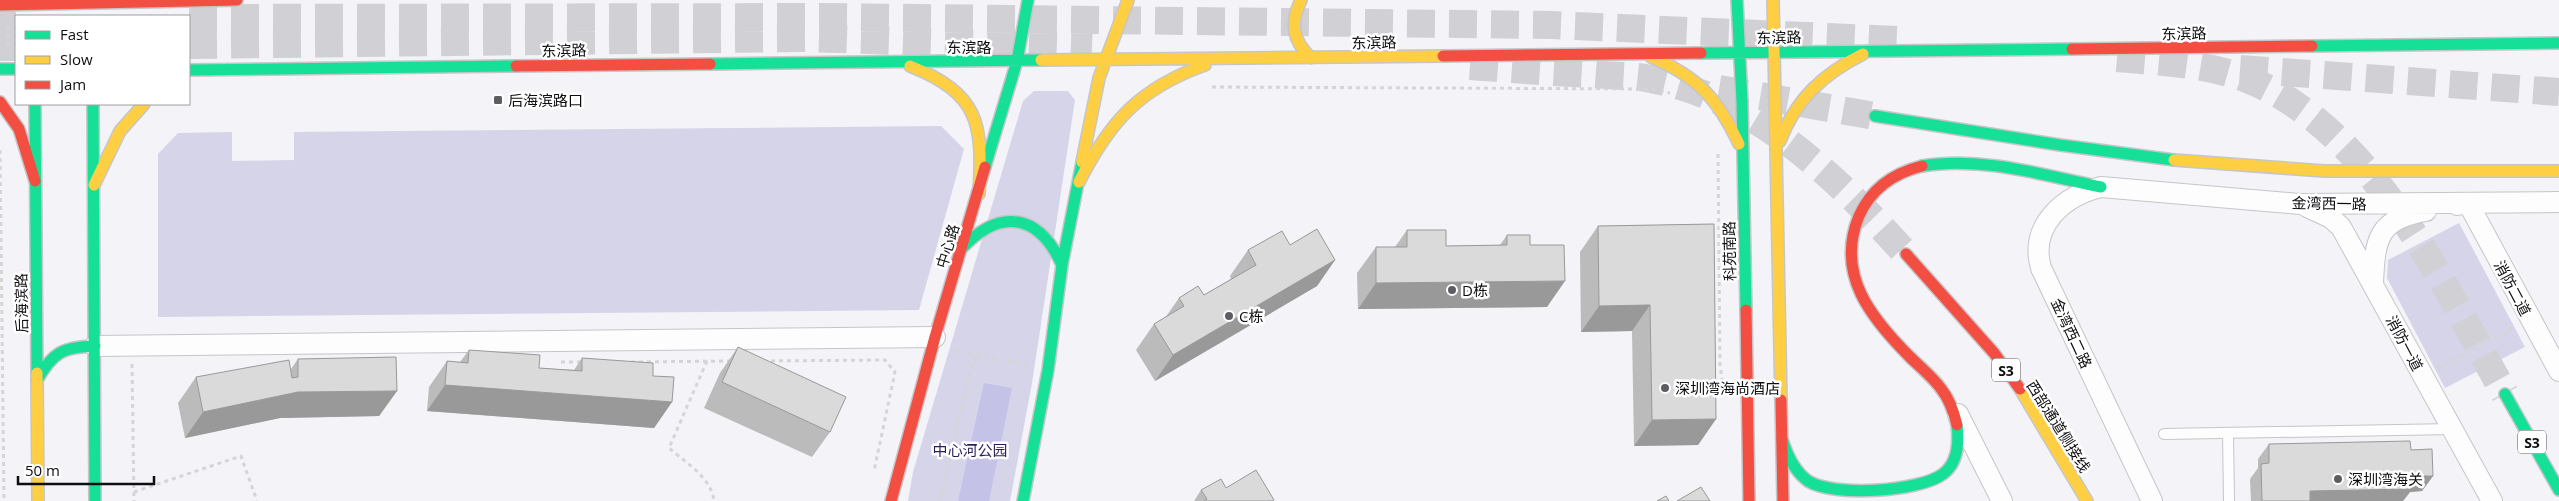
<svg xmlns="http://www.w3.org/2000/svg" width="2559" height="501" font-family="'Open Sans','Noto Sans SC',sans-serif">
  <style>
    .green { fill: #d5d4e9 }
    .water { fill: #c5c2e8 }
    .lines { fill: none; stroke-linecap: round; stroke-linejoin: round }
    .highway-tunnel { stroke: #d1d1d5; stroke-width: 28; stroke-dasharray: 28 14; stroke-linecap: butt }
    .lane-casing { stroke: #c6c6c9; stroke-width: 12 }
    .street-casing { stroke: #c6c6c9; stroke-width: 22 }
    .fast-casing { stroke: #c6c6c9; stroke-width: 14 }
    .slow-casing { stroke: #c6c6c9; stroke-width: 14 }
    .jam-casing { stroke: #c6c6c9; stroke-width: 14 }
    .path { stroke: #d5d5d6; stroke-width: 3; stroke-dasharray: 4 4; stroke-linecap: butt }
    .lane { stroke: #fdfdfe; stroke-width: 10 }
    .street { stroke: #fdfdfe; stroke-width: 20 }
    .fast { stroke: #16e098; stroke-width: 11 }
    .slow { stroke: #ffcf43; stroke-width: 11 }
    .jam { stroke: #f24e42; stroke-width: 11 }
    .wall { fill: #bbbbbc }
    .shaded-wall { fill: #999 }
    .building { fill: #dadadb; stroke: #999 }
    .poi-dot { fill: #5e5e62; stroke: #fff; stroke-width: 2 }
    .labels { text-anchor: middle; dominant-baseline: central; stroke-width: 5; stroke-linejoin: round; paint-order: stroke }
    .shield { fill: #fff; stroke: #565658; stroke-width: 1 }
    .shield-label { font-size: 14px; font-weight: bold; fill: #0e0e11 }
    .street-label { font-size: 15px; fill: #0e0e11; stroke: #fff }
    .poi-label { font-size: 15px; fill: #0e0e11; stroke: #fff; text-anchor: start }
    .park-label { font-size: 15px; fill: #2b1e5b; stroke: #fff }
  </style>
  <rect width="100%" height="100%" fill="#f3f3f8"/>
  <path class="green" d="M1034,91h34l7,9 -43,283 -22,118h-102l5,-29 110,-371z
    M941,126l23,23 -45,161 -761,7v-163l20,-21 54,-1v29l62,-1v-28z
    M2459,223l66,124 -80,41 -58,-110 1,-18z"/>
  <path class="water" d="M984,383l28,5 -23,113h-31z"/>
  <g class="lines">
    <path class="highway-tunnel" d="M189,18l637,-1 726,8 345,15
      M0,20h16
      M189,45l619,-7 284,10
      M0,47h16
      M2117,58c43,4 88,5 130,21 127,51 194,203 258,315
      M1470,66c40,3 80,6 121,8 20,2 41,1 60,5 106,20 185,98 255,175
      M2240,69l319,23
      M1719,89l156,27"/>
    <g class="lane-casing">
      <path id="lane" d="M2228,433l1,68
        M2164,434l289,-5"/>
    </g>
    <g class="street-casing">
      <path id="street" d="M2457,205l11,-2 91,168
        M2307,207l24,11 10,9 151,274
        M2373,283c2,-45 5,-64 53,-72
        M95,346l840,-9
        M1958,414l44,87
        M2152,501l-111,-233c-12,-42 22,-72 60,-81l199,17 259,-2"/>
    </g>
    <g class="fast-casing">
      <path id="fast" d="M1737,0l5,102 4,208
        M2312,46l247,-3
        M1701,53l371,-4
        M710,64l331,-4
        M0,69h16
        M189,70l327,-4
        M35,104l2,269
        M93,104l2,397
        M1875,116l185,29 114,15
        M1922,166c60,-10 121,9 179,21
        M985,167l32,-106 11,-61
        M962,248c39,-41 77,-34 100,17
        M37,380c16,-28 26,-33 58,-34
        M2505,394l54,96
        M1782,439c5,16 12,32 26,42 25,16 111,11 135,-7 15,-11 16,-32 14,-49
        M1023,501l25,-131 14,-105 20,-103"/>
    </g>
    <g class="slow-casing">
      <path id="slow" d="M1301,0c-11,23 -9,40 10,58
        M1773,0l8,400
        M1651,57c46,19 67,42 88,87
        M1041,60l402,-4
        M910,66c70,28 73,58 69,128
        M1780,141c16,-42 43,-67 83,-87
        M2174,160l150,11h235
        M1082,162l17,-84 29,-78
        M1079,182c31,-61 61,-94 126,-117
        M94,185l26,-54 24,-27
        M37,373l1,128
        M2020,389l67,112"/>
    </g>
    <g class="jam-casing">
      <path id="jam" d="M0,5l237,-5
        M2072,49l240,-3
        M1443,56l258,-3
        M516,66l194,-2
        M0,102l19,27 16,52
        M1922,166c-28,7 -51,23 -63,50 -24,58 12,102 51,141 10,10 24,21 32,33 8,10 12,23 15,35
        M1906,254l88,99 26,36
        M1746,310l3,191
        M1781,400l2,101
        M891,501l44,-164 50,-170"/>
    </g>
    <path class="path" d="M8,26v21
      M1212,87l441,2 17,4
      M0,150l4,351
      M1718,154l2,210 3,24
      M953,350l75,15
      M707,361l-38,87c17,15 42,29 45,53
      M763,361l122,-1 10,12 -21,99
      M561,362h21
      M631,362l101,-1
      M132,364l2,137
      M2438,368l76,-41
      M134,492l107,-36 16,45
      M940,501l31,-132 7,-14"/>
    <use href="#lane" class="lane"/>
    <use href="#street" class="street"/>
    <use href="#fast" class="fast"/>
    <use href="#slow" class="slow"/>
    <use href="#jam" class="jam"/>
  </g>
  <path class="wall" d="M1714,224l2,195 -18,26 -64,1 -2,-115 -51,1 -1,-80 18,-26z
    M1407,230l39,16 54,-1 7,-10 23,10 17,62 -189,2 -1,-36 19,-26h19z
    M1290,245l45,15 -18,26 -162,95 -19,-31 18,-26 11,-6 14,-20 25,-3 27,-16 -1,-3 18,-26z
    M738,347l92,85 -18,25 -108,-49 16,-35z
    M469,350l70,18 35,2 8,-12 71,18 19,26 -18,26 -227,-17 2,-24 18,-26 13,1z
    M298,359l99,32 -18,25 -99,2 -95,20 -7,-35 18,-26 95,-8z
    M2269,444l142,6 22,26 -11,15 -12,1 -7,9h-152l-1,-22 8,-11v-9z
    M1226,488l48,12 -1,1h-79l7,-11z"/>
  <path class="shaded-wall" d="M1335,260l-18,26 -162,95 18,-26z
    M1565,281l-18,26 -189,2 18,-26z
    M1650,305l-18,26 -51,1 18,-26z
    M445,385l227,17 -18,26 -227,-17z
    M397,391l-18,25 -99,2 -95,20 18,-26 95,-20z
    M1716,419l-18,26 -64,1 18,-26z
    M2411,476h22l-11,15 -12,1 -7,9h-100l7,-10z"/>
  <path class="building" d="M1714,224l2,195 -64,1 -2,-115 -51,1 -1,-80z
    M1317,229l18,31 -162,95 -19,-31 30,-18 -5,-8 19,-12 6,9 52,-30 -8,-15 34,-19 8,14z
    M1407,230h39v16l61,-1v-10h23v10h34l1,36 -189,2v-36h31z
    M738,347l108,50 -16,35 -108,-50z
    M469,350l71,5 -1,13 43,3v-13l71,5v13l21,1 -2,25 -227,-17 2,-24 21,2z
    M396,357l1,34 -99,1 -95,20 -7,-35 93,-17 3,18 6,-1v-18z
    M2410,441l1,9 21,-1 1,27h-22v13l-101,2v10h-48l-1,-37 8,-1v-19z
    M1256,470l18,30 -2,1h-68l3,-2 -6,-9 20,-11 5,9z
    M1701,487l9,14h-33z
    M1666,496l3,5h-12z"/>
  <g class="poi-dot">
    <rect x="493" y="95" width="10" height="10" rx="2.5"/>
    <circle cx="1452" cy="290" r="5"/>
    <circle cx="1229" cy="316" r="5"/>
    <circle cx="1665" cy="388" r="5"/>
    <circle cx="2338" cy="479" r="5"/>
  </g>
  <g class="labels">
    <g class="shield">
      <rect x="1992" y="358.5" width="28" height="23" rx="4"/>
      <rect x="2518" y="430.5" width="28" height="23" rx="4"/>
    </g>
    <g class="shield-label">
      <text x="2006" y="370">S3</text>
      <text x="2532" y="442">S3</text>
    </g>
    <g class="street-label">
      <text transform="translate(2184 33) rotate(-1)">东滨路</text>
      <text transform="translate(1779 37) rotate(-1)">东滨路</text>
      <text transform="translate(1374 42) rotate(-1)">东滨路</text>
      <text x="969" y="47">东滨路</text>
      <text transform="translate(564 50) rotate(-1)">东滨路</text>
      <text transform="translate(2329 203) rotate(1)">金湾西一路</text>
      <text transform="translate(947 246) rotate(-73)">中心路</text>
      <text transform="translate(1729 251) rotate(-91)">科苑南路</text>
      <text transform="translate(2513 288) rotate(62)">消防二道</text>
      <text transform="translate(21 303) rotate(-91)">后海滨路</text>
      <text transform="translate(2072 333) rotate(65)">金湾西二路</text>
      <text transform="translate(2405 343) rotate(62)">消防一道</text>
      <text transform="translate(2059 426) rotate(58)">西部通道侧接线</text>
    </g>
    <g class="poi-label">
      <text x="508" y="100">后海滨路口</text>
      <text x="1462" y="290">D栋</text>
      <text x="1239" y="316">C栋</text>
      <text x="1675" y="388">深圳湾海尚酒店</text>
      <text x="2348" y="479">深圳湾海关</text>
    </g>
    <g class="park-label">
      <text x="970" y="450">中心河公园</text>
    </g>
  </g>
  <rect x="15" y="15" width="175" height="90" fill="#ffffff" stroke="#9f9fa0"/>
  <rect x="25" y="31" width="25" height="8" fill="#16e098" stroke="#9f9fa0"/>
  <text x="60" y="40" font-size="15" fill="#0e0e11">Fast</text>
  <rect x="25" y="56" width="25" height="8" fill="#ffcf43" stroke="#9f9fa0"/>
  <text x="60" y="65" font-size="15" fill="#0e0e11">Slow</text>
  <rect x="25" y="81" width="25" height="8" fill="#f24e42" stroke="#9f9fa0"/>
  <text x="60" y="90" font-size="15" fill="#0e0e11">Jam</text>
  <path d="M18 476v8h136v-8" fill="none" stroke="#0e0e11" stroke-width="2.5"/>
  <text x="25" y="476" font-size="15" fill="#0e0e11" stroke="#ffffff" stroke-width="4" paint-order="stroke">50 m</text>
</svg>
